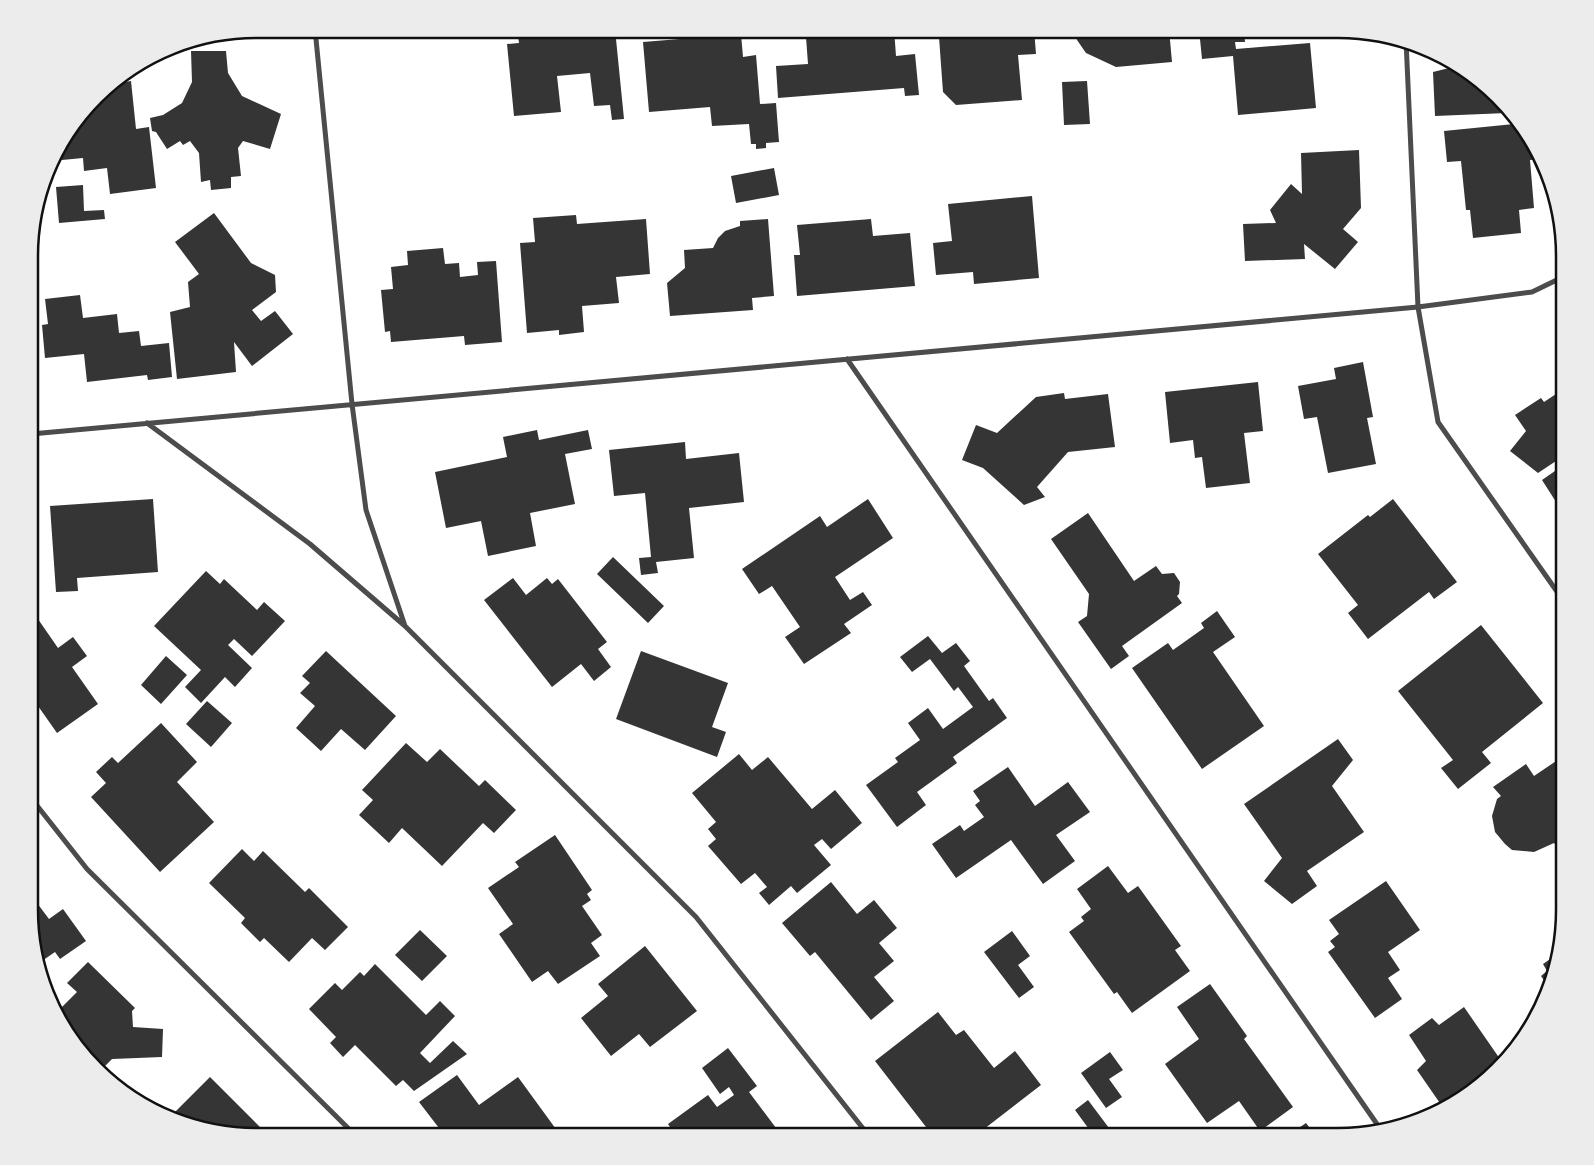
<svg xmlns="http://www.w3.org/2000/svg" width="1594" height="1165" font-family="Raleway,sans-serif">
  <style>
    .building { fill: #353535 }
    .lines { fill: none; stroke-linecap: round; stroke-linejoin: round }
    .minor { stroke: #4c4c4c; stroke-width: 5 }
    .rim { fill: none; stroke: #111; stroke-width: 2.5 }
  </style>
  <rect width="100%" height="100%" fill="#fff"/>
  <path class="building" d="M517,29h98l9,90 -12,1 -2,-15 -16,1 -4,-33 -33,3 4,36 -47,4 -7,-72 12,-1z
    M814,29h80l2,27 19,-2 4,41 -14,1 -1,-8 -126,10 -2,-32 32,-2 -2,-27z
    M932,29h102l2,25 -18,1 4,45 -66,5 -13,-13 -4,-55 -7,1z
    M1057,29h112l3,33 -56,5 -30,-14 -9,-13 -1,-4 -18,2z
    M1199,29h45l1,13h-10l1,7 74,-6 6,65 -78,7 -5,-59 -31,3z
    M741,34l2,23 13,-2 4,49 16,-1 3,39 -13,1v5l-10,1v-5h-5l-2,-20 -37,2 -2,-19 -61,5 -6,-70z
    M191,51h35l2,22 14,23 39,18 -11,35 -27,-8 -5,7 3,28 -10,1v11l-20,2 -1,-10 -9,2 -2,-29 -9,-12 -7,4 -3,-4 -13,8 -11,-17 -4,-1 -2,-13 13,-3 19,-12 10,-21z
    M1453,63l24,13 30,37 -72,3 -2,-44 16,-4z
    M131,81l5,48 13,-2 7,61 -46,6 -3,-26 -23,3 -1,-13 -21,2v-5l-10,1 54,-71z
    M1087,81l3,43 -26,1 -2,-43z
    M1514,121l28,34 1,4 -13,1 4,48 -15,2 2,23 -48,5 -3,-28h-4l-5,-49 -14,1 -3,-31 70,-7z
    M1359,150l2,58 -18,21 15,13 -23,27 -31,-25 1,15 -60,2 -2,-37 33,-1 -6,-13 21,-26 11,10 -1,-41z
    M774,168l5,27 -43,8 -5,-27z
    M83,185l1,26 20,-1 1,9 -46,4 -3,-36z
    M1032,196l7,82 -65,6 -1,-12 -37,3 -3,-32 19,-2 -4,-37z
    M214,213l37,50 24,12 1,17 -24,18 9,11 14,-10 18,23 -41,32 -18,-24 2,30 -59,7 -7,-67 20,-5 -2,-25 11,-8 -24,-32z
    M576,215l1,9 69,-5 4,55 -34,3 3,26 -37,3 2,26 -25,3v-5l-32,3 -7,-90 15,-1 -2,-24z
    M768,219l6,77 -22,2 1,12 -83,6 -3,-33 18,-15 -1,-18 29,-2 5,-10 7,-7 15,-5v-5z
    M871,219l2,17 37,-3 5,53 -118,10 -3,-41h6l-3,-30z
    M443,248l2,16 14,-1 1,14 18,-2 -1,-13 19,-1 6,81 -37,3 -1,-9 -73,6 -1,-11 -5,1 -4,-42 12,-1 -2,-22 17,-2 -1,-14z
    M80,295l3,23 34,-4 2,19 20,-2 2,15 28,-3 3,34 -24,3 -1,-5 -60,7 -3,-28 -39,4 -3,-33 6,-1 -3,-25z
    M1363,362l10,55 -6,1 9,46 -48,9 -11,-56 -13,2 -6,-33 38,-7 -2,-11z
    M1258,382l5,49 -19,2 6,50 -44,5 -4,-31 -7,1 -2,-18 -23,3 -5,-51z
    M1565,388v67l-27,18 -28,-22 16,-20 -11,-16 26,-17 3,4z
    M1064,393l1,6 43,-5 7,53 -47,5 -31,35 8,10 -21,8 -41,-37 -21,-8 14,-35 21,8 39,-36z
    M537,430l2,10 49,-10 4,19 -27,5 10,50 -45,9 6,33 -48,10 -7,-35 -35,7 -11,-56 72,-15 -4,-20z
    M685,442l1,17 53,-6 5,49 -55,6 5,50 -38,4 2,11 -17,2 -2,-17 12,-1 -6,-64 -31,3 -5,-46z
    M1565,464v52l-23,-36z
    M31,489l7,11v39l-7,5z
    M153,499l5,73 -81,6 1,13 -22,1 -6,-86z
    M868,499l25,39 -58,39 15,23 13,-8 9,13 -28,19 7,9 -47,31 -19,-27 15,-10 -28,-41 -13,8 -17,-25 78,-53 7,11z
    M1393,499l64,83 -23,17 -5,-7 -61,47 -20,-26 10,-8 -40,-51 50,-39 2,2z
    M1088,513l46,68 22,-15 6,8 12,-1 6,9 -1,12 -2,2 5,7 -60,43 7,10 -18,13 -33,-47 9,-6 2,-22 -38,-55z
    M613,557l51,49 -16,17 -51,-49z
    M206,571l14,13 4,-5 33,31 7,-8 21,19 -33,35 -18,-17 -6,6 24,23 -17,19 -10,-10 -24,26 -16,-16 16,-17 -47,-44z
    M513,578l13,17 21,-17 5,6 6,-5 49,63 -9,7 13,18 -17,14 -13,-17 -29,23 -68,-87z
    M31,609l27,39 15,-11 14,19 -15,11 26,37 -41,29 -26,-37z
    M1217,611l18,26 -22,15 51,74 -62,43 -70,-101 36,-25 5,7 31,-22 -3,-5z
    M1481,625l62,78 -61,49 9,11 -33,26 -17,-21 12,-8 -55,-69z
    M928,636l14,17 14,-10 14,18 -6,5 25,35 4,-3 14,20 -54,39 4,6 -40,29 9,13 -29,22 -31,-42 32,-23 -3,-4 25,-18 -12,-17 20,-15 15,21 30,-22 -15,-20 -4,4 -24,-32 -18,13 -12,-15z
    M326,651l70,65 -31,34 -24,-21 -20,22 -25,-23 19,-22 -15,-13 10,-10 -8,-7z
    M641,651l87,32 -16,44 14,5 -9,25 -101,-38z
    M166,656l21,19 -26,29 -20,-19z
    M207,701l25,22 -21,24 -25,-23z
    M161,723l36,39 -20,20 37,40 -54,50 -69,-75 15,-14 -10,-11 16,-15 6,6z
    M1338,739l15,21 -21,26 32,46 -57,39 10,15 -25,18 -28,-23 18,-23 -38,-54z
    M406,743l21,19 13,-13 39,37 6,-6 31,30 -22,23 -11,-10 -41,43 -40,-38 -13,15 -30,-28 14,-15 -11,-10z
    M739,754l13,16 16,-13 44,52 23,-19 27,33 -31,26 -9,-10 -8,6 17,20 -34,28 -6,-7 -22,19 -10,-12 8,-6 -12,-14 -14,11 -33,-38 8,-7 -8,-10 8,-7 -24,-29z
    M1565,755v101l-11,-13 -20,9 -22,-2 -7,-6 -10,-12 -3,-16 5,-17 4,-3 -8,-9 33,-23 8,12z
    M1008,767l27,39 33,-24 22,30 -34,23 19,26 -32,23 -32,-44 -55,38 -24,-34 28,-19 4,6 20,-14 -9,-12 5,-4 -7,-10z
    M555,835l37,55 -5,4 4,6 -9,6 20,29 -11,8 9,13 -42,28 -10,-13 -16,11 -33,-48 14,-10 -25,-36 31,-21 -4,-5z
    M242,849l12,12 9,-10 42,41 4,-4 39,39 -23,23 -13,-12 -23,24 -25,-24 -4,4 -19,-19 4,-5 -36,-35z
    M1108,866l20,27 10,-7 43,60 -6,4 15,21 -58,42 -15,-21 -3,2 -45,-62 15,-11 -3,-4 10,-8 -14,-20z
    M1386,881l34,49 -32,22 12,18 -12,8 14,21 -27,19 -47,-66 7,-5 -5,-6 9,-7 -10,-14z
    M831,882l26,32 17,-14 23,28 -18,15 15,18 -20,16 20,24 -23,19 -56,-68 -5,4 -28,-33z
    M31,895l18,24 14,-10 23,32 -26,18 -5,-7 -16,11 -8,-24z
    M420,930l27,26 -25,25 -27,-26z
    M1012,931l18,25 -12,9 16,22 -15,11 -35,-46z
    M645,946l52,65 -47,36 -11,-13 -28,22 -30,-38 27,-22 -10,-12z
    M1559,953l-6,30 -3,6 -9,-13 6,-5 -4,-7z
    M88,962l47,46 -3,3 1,16 30,2 -1,28 -50,2 -10,10 -14,-13 -29,-33 -3,-10 21,-21 -10,-9z
    M375,964l51,51 14,-14 15,15 -35,37 10,10 23,-22 14,13 -53,37 -11,-11 -7,6 -41,-41 -12,12 -13,-14 6,-6 -27,-28 26,-26 7,7 18,-18 4,4z
    M1210,984l37,52 -3,3 49,68 -33,24 -21,-30 -32,22 -42,-59 34,-25 -22,-32z
    M1464,1007l36,52 20,-15 -2,4 -74,61 -27,-39 9,-9 -17,-26 23,-17 7,7z
    M938,1012l18,23 8,-5 30,38 21,-17 26,34 -66,51h-42l-58,-75z
    M728,1048l29,38 -8,6 33,44h-106l-8,-12 40,-29 9,12 17,-12 -5,-8 -9,7 -18,-26z
    M1110,1052l13,18 -14,9 13,18 -16,11 -25,-35z
    M457,1075l22,30 39,-28 43,59h-125l6,-4 -23,-30z
    M210,1077l59,59h-28l-73,-17z
    M1088,1100l27,36h-21l-19,-26z
    M1306,1123l10,13h-29z"/>
  <g class="lines">
    <path class="minor" d="M315,29l37,375 14,106 39,116 291,291 173,219
      M1406,40l12,267 20,115 127,181
      M847,359l532,768
      M147,423l163,121 95,82
      M31,434l1387,-127 114,-15 33,-16
      M31,798l56,71 269,267"/>
  </g>
  <path d="M0 0H1594V1165H0ZM256 38H1338A218 218 0 0 1 1556 256V910A218 218 0 0 1 1338 1128H256A218 218 0 0 1 38 910V256A218 218 0 0 1 256 38Z" fill="#ececec" fill-rule="evenodd"/>
  <path class="rim" d="M256 38H1338A218 218 0 0 1 1556 256V910A218 218 0 0 1 1338 1128H256A218 218 0 0 1 38 910V256A218 218 0 0 1 256 38Z"/>
</svg>
